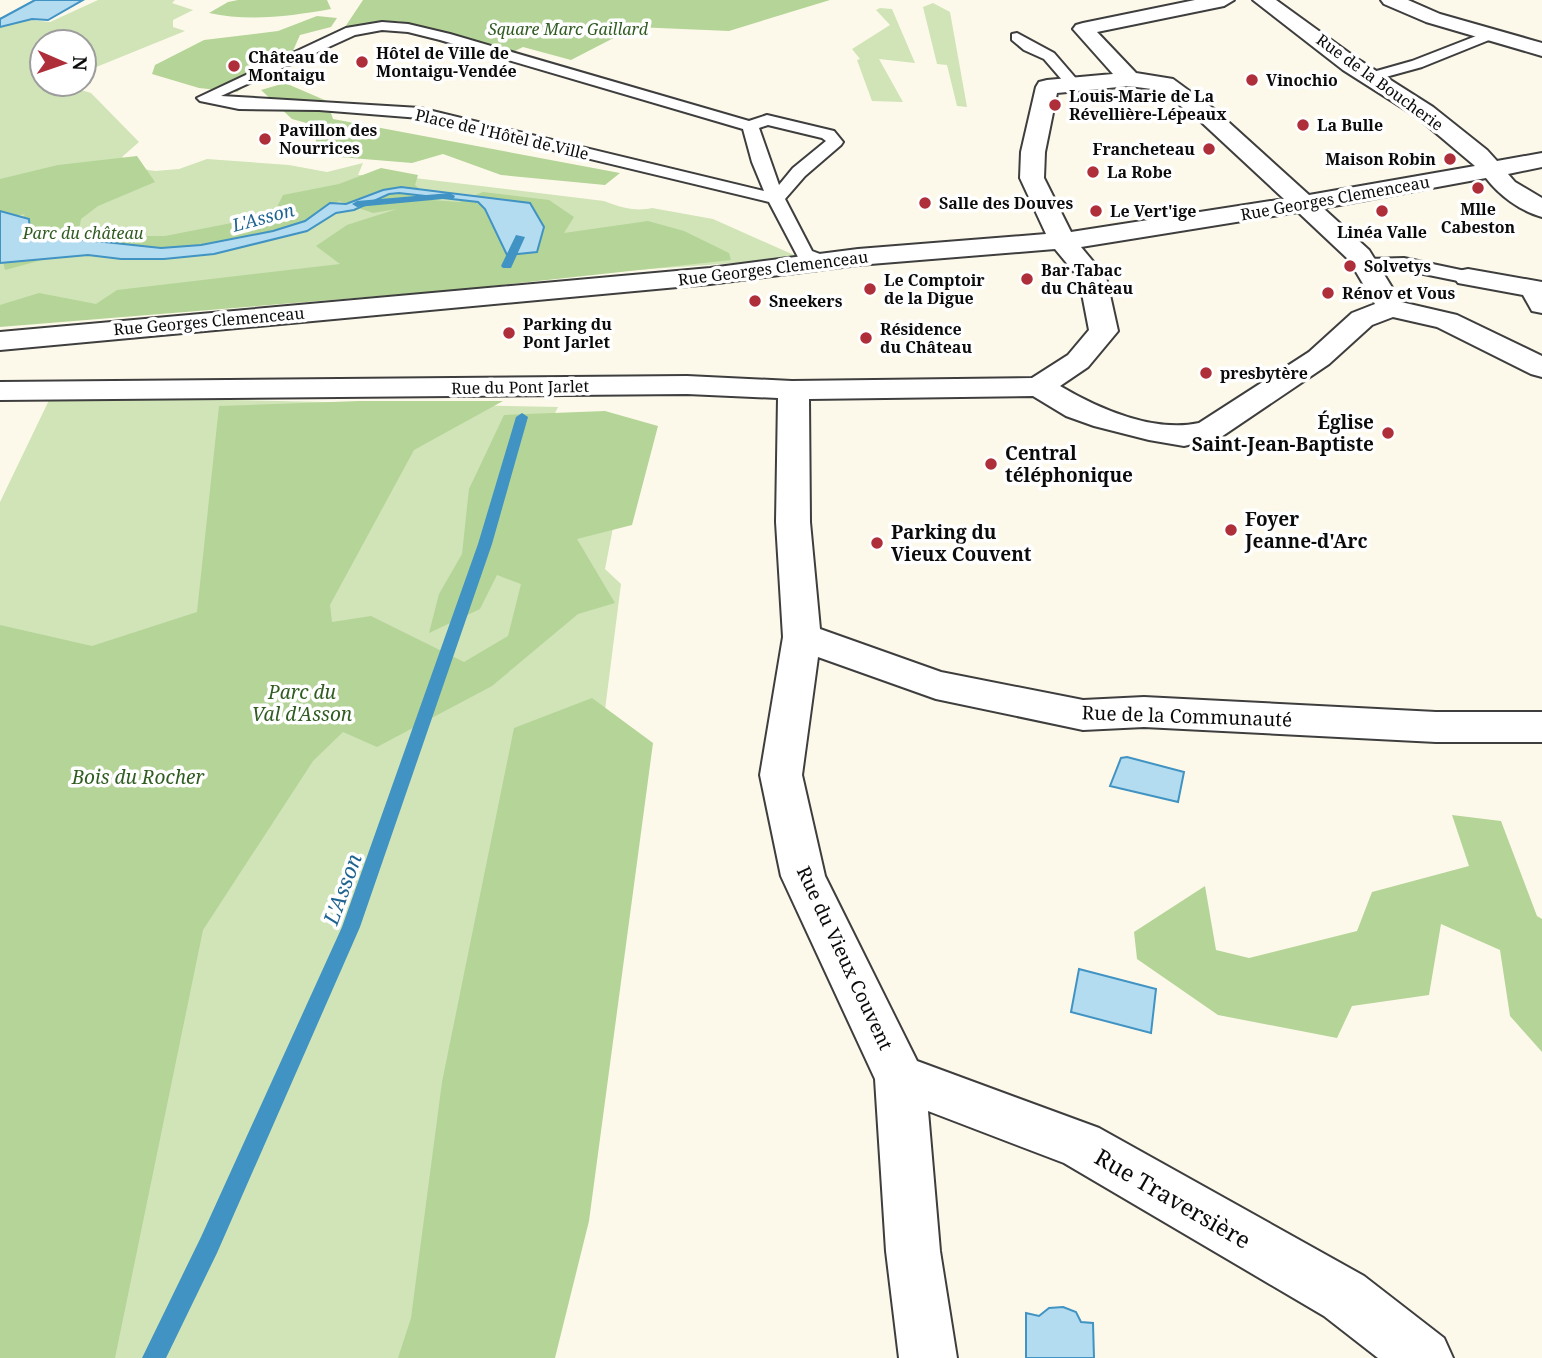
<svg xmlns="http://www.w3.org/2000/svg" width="1542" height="1358" font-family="'Noto Serif',serif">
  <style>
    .green { fill: #d0e4b7 }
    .forest { fill: #b5d498 }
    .water { fill: #b3dcf0; stroke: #4093c2; stroke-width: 2 }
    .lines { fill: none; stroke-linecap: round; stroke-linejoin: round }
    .stream { fill: #4093c2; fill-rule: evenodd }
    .service-casing { stroke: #3e3e3e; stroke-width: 4 }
    .pedestrian-casing { stroke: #3e3e3e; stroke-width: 4 }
    .minor-casing { stroke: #3e3e3e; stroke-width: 4 }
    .service { fill: #fff; fill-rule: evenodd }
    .pedestrian { fill: #fff; fill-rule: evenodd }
    .minor { fill: #fff; fill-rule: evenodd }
    .poi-dot { fill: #ae2f3a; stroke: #fff; stroke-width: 2.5 }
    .labels { text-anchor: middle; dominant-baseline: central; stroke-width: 7; stroke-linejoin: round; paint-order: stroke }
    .far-park-label { font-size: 16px; font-style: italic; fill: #305c21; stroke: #fff }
    .far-poi-label { font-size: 16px; font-weight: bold; fill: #0b0b0b; stroke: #fff; text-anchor: start }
    .far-street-label { font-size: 16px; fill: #0b0b0b; stroke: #fff }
    .far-water-label { font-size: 18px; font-style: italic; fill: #1f6491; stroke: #fff }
    .poi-label { font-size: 19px; font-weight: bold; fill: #0b0b0b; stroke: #fff; text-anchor: start }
    .park-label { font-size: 19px; font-style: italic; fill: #305c21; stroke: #fff }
    .street-label { font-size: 19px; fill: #0b0b0b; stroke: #fff }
    .water-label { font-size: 21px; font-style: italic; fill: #1f6491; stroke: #fff }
    .near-street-label { font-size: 23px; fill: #0b0b0b; stroke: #fff }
  </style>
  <rect width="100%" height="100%" fill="#fdf9ea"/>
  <path class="green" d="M98,0h77l-3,3 21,7 -20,10v7l12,4 -101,41v-30h-42v42h34l2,5 13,4 48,49 -17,15 14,11 19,3 24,-2 28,-10 82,6 38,7 36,-9 -5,12 40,1 206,25c16,6 31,11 48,7l61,11 81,36 -1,4 -270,19 -523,47v-308l50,5z
    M933,3l17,9 17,95 -10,-1 -10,-41 -10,-1 -14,-57z
    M880,8l12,1 23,54 -36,-4 24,43 -31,-1 -15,-41 3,-1 -8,-10 38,-24 -14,-15z
    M51,396l507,11 -26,53 85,47 -12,62 16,15 -30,236 -98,538h-493v-856z"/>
  <path class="forest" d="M238,0h89l4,9c-40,7 -82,13 -122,4l19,-11z
    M363,0h467l-101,31 -94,-4 -64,33 -48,-13 -10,5 -115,-31 -53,6z
    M317,16l20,2 -6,9 -31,8 -8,18 -55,39 -38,-4 -47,-14 3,-9 49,-25 74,-9z
    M285,83l42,18 6,18 287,54 -15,12 -104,-10 -58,-21 -31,9 -97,-8 2,-29 -25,-7 -31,-29z
    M137,156l18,26 -57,24 -17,13 -3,17h87l108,-21 10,-20 56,-11 42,-16 37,7 -3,10 17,15 27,2 24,-10 66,8 25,17 -10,16 84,-12 36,10 45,22 2,7 -276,30 -455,37v-22l39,-12 57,11 21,-14 223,-26 -24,-18 31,-21 50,-16 -24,4 -34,-12 -44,26 -79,19 -137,4 -74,20 -3,-13 23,-43 -25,5v-40l58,-14z
    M360,401h143l-89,49 -84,155 2,17 39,-6 93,46 44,-26 13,-52 -24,-9 -17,34 -51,24 10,-39 23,-40 7,-65 35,-74 101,-4 53,15 -26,99 -55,14 38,64 -37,11 -86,72 -115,61 -34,-15 -30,29 -110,169 -88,428h-115v-733l92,21 105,-34 22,-206z
    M592,698l61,45 -64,478 -34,137h-157l13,-40 31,-236 72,-354z
    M1452,815l49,6 36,95 5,3v133l-32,-36 -10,-66 -59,-26 -12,71 -77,11 -15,32 -119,-23 -81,-56 -3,-27 71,-46 11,64 33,8 108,-27 15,-39 97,-26z"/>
  <path class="water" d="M35,0h48l-35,20 -16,-1 -32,8v-8z
    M401,187l129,16 14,24 -7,25 -30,3 -22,-46 -7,-7 -79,-9 -10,1 -35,16 -18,3 -29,18 -93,23 -50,5h-43l-33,-4 -88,8v-52l29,8 1,15 131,14 40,-3 72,-14 32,-10 25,-18 16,1 37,-14z
    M1127,757l57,15 -6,30 -68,-16 11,-28z
    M1079,969l77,20 -5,44 -80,-21z
    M1063,1307l13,5 5,10 12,1 1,35h-68v-45l13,3 10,-8z"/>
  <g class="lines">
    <path class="stream" d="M450,193l5,3 -1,2 -97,9 -5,-3 5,-3z
      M516,235l9,2 -14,31h-8l-2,-2z
      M522,413l6,4 -36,127 -132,383 -143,326 -51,105h-24l59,-121 141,-310 136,-383 38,-127z"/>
    <g class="service-casing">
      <path id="service" d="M382,22l26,2 42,10 299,87 18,-6 67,16 9,11 -2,3 -36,31 -20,23 27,52 21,8 2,4 -9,6 -27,-10 -30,-57 -349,-84 -101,-8 -80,-1 -39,-8 -3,-3 149,-70zM382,30l26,2 32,8 303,89 9,33 12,29 -344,-83 -199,-12 134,-61zM768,125l54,13 4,3 -33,27 -14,17 -20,-57z
        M1489,31l7,4 -2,3 -72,29 -51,14 -7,-4 2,-3 46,-13z
        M1017,33l37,20 25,29 3,3 -3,3h-10l-25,-29 -20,-9 -12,-10v-6z
        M1404,258l71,15 2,4 -9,6 -64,-13 -37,1 -9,-6 9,-6z"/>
    </g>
    <g class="pedestrian-casing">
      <path id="pedestrian" d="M1468,269l74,13v31l-10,-2 -9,-16 -65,-12 -4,-6 4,-6z"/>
    </g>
    <g class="minor-casing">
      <path id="minor" d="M1195,0h39l-10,6 -127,26 39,41 37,6 41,30 95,86 166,-29 -58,-49 -74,-47 -90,-70h23l83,60 74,47 54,43 10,11 45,-8v14l-34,7 7,8 27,16v19c-22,-6 -43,-22 -56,-39l-163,30 46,42 32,52 56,13 85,41v21l-11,-3 -94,-47 -44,-10 -21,8 -43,39 -108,73 -37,9 -35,-6 -55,-14 -28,-10 -33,-20 -224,3 1,123 10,107 121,43 142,28 61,-3 292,15h106v30h-106l-292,-15 -61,3 -147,-31 -118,-42 -16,118 23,101 92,185 182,67 265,148 80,62 9,20h-75l-54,-42 -260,-153 -136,-52 12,140 17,107h-58l-13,-107 -11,-172 -94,-203 -21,-101 23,-138 -7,-115 2,-124 -91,-4 -687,6v-18l687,-6 105,5 240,-3 36,-23 21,-25 -10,-52 -24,-29 -197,16 -148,19 -710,66v-18l710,-64 148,-19 188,-15 -26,-56 1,-26 15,-65 3,-5 8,-2 66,-6 -40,-45 3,-4 7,-2zM1129,86l30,4 39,29 86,80 -213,33 -27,-54 1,-26 12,-59zM1298,212l51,48 26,44 -23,9 -43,39 -110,71c-45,10 -100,-14 -139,-37l28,-19 30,-36 -12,-54 -25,-30z
        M1381,0h27l32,14 102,29v13l-116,-34 -42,-18z"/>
    </g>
    <use href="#service" class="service"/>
    <use href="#pedestrian" class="pedestrian"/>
    <use href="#minor" class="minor"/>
  </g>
  <g class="poi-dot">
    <circle cx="362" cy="62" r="7"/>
    <circle cx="234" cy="66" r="7"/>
    <circle cx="1252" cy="80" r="7"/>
    <circle cx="1055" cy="105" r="7"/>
    <circle cx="1303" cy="125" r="7"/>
    <circle cx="265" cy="139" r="7"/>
    <circle cx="1209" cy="149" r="7"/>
    <circle cx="1450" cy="159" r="7"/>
    <circle cx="1093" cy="172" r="7"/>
    <circle cx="1478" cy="188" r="7"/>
    <circle cx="925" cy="203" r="7"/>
    <circle cx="1096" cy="211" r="7"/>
    <circle cx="1382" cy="211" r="7"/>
    <circle cx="1350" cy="266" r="7"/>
    <circle cx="1027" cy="279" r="7"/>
    <circle cx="870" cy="289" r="7"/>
    <circle cx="1328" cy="293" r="7"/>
    <circle cx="755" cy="301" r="7"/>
    <circle cx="509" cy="333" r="7"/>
    <circle cx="866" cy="338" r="7"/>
    <circle cx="1206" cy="373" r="7"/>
    <circle cx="1388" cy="433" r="7"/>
    <circle cx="991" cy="464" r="7"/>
    <circle cx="1231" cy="530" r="7"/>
    <circle cx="877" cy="543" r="7"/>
  </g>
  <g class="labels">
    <g class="far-park-label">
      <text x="568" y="29">Square Marc Gaillard</text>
      <text x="83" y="233">Parc du château</text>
    </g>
    <g class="far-poi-label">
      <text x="376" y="53">Hôtel de Ville de<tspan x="376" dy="18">Montaigu-Vendée</tspan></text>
      <text x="248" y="57">Château de<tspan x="248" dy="18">Montaigu</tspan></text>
      <text x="1266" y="80">Vinochio</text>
      <text x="1069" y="96">Louis-Marie de La<tspan x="1069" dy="18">Révellière-Lépeaux</tspan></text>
      <text x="1317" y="125">La Bulle</text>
      <text x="279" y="130">Pavillon des<tspan x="279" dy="18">Nourrices</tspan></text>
      <text x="1195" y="149" text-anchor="end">Francheteau</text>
      <text x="1436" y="159" text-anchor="end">Maison Robin</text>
      <text x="1107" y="172">La Robe</text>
      <text x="939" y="203">Salle des Douves</text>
      <text x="1478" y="209" text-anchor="middle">Mlle<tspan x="1478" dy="18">Cabeston</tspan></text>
      <text x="1110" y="211">Le Vert'ige</text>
      <text x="1382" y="232" text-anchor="middle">Linéa Valle</text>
      <text x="1364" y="266">Solvetys</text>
      <text x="1041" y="270">Bar Tabac<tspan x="1041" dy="18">du Château</tspan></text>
      <text x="884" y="280">Le Comptoir<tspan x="884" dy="18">de la Digue</tspan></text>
      <text x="1342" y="293">Rénov et Vous</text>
      <text x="769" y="301">Sneekers</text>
      <text x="523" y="324">Parking du<tspan x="523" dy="18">Pont Jarlet</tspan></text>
      <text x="880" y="329">Résidence<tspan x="880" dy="18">du Château</tspan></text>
      <text x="1220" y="373">presbytère</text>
    </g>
    <g class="far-street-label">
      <text transform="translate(1380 82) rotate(36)">Rue de la Boucherie</text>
      <text transform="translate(502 134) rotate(13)">Place de l'Hôtel de Ville</text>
      <text transform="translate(1335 198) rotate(-10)">Rue Georges Clemenceau</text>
      <text transform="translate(773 268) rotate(-7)">Rue Georges Clemenceau</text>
      <text transform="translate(209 321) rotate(-5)">Rue Georges Clemenceau</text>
      <text transform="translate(520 387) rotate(-1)">Rue du Pont Jarlet</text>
    </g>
    <g class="far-water-label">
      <text transform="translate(263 217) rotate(-15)">L'Asson</text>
    </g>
    <g class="poi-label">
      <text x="1374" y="422" text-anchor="end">Église<tspan x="1374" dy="22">Saint-Jean-Baptiste</tspan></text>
      <text x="1005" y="453">Central<tspan x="1005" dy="22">téléphonique</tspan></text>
      <text x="1245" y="519">Foyer<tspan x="1245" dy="22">Jeanne-d'Arc</tspan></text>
      <text x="891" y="532">Parking du<tspan x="891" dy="22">Vieux Couvent</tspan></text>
    </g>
    <g class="park-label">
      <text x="302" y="692">Parc du<tspan x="302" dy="22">Val d'Asson</tspan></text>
      <text x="138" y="777">Bois du Rocher</text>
    </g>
    <g class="street-label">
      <text transform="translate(1187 716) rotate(2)">Rue de la Communauté</text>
      <text transform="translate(845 958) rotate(65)">Rue du Vieux Couvent</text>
    </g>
    <g class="water-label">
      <text transform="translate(342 889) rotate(-70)">L'Asson</text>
    </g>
    <g class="near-street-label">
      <text transform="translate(1173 1198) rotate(30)">Rue Traversière</text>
    </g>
  </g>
  <g transform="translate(63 63) rotate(92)"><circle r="33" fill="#ffffff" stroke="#9d9d9d" stroke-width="2"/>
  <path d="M0-5L12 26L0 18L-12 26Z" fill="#ae2f3a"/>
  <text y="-10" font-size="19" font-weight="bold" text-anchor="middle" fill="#0b0b0b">N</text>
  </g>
</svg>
